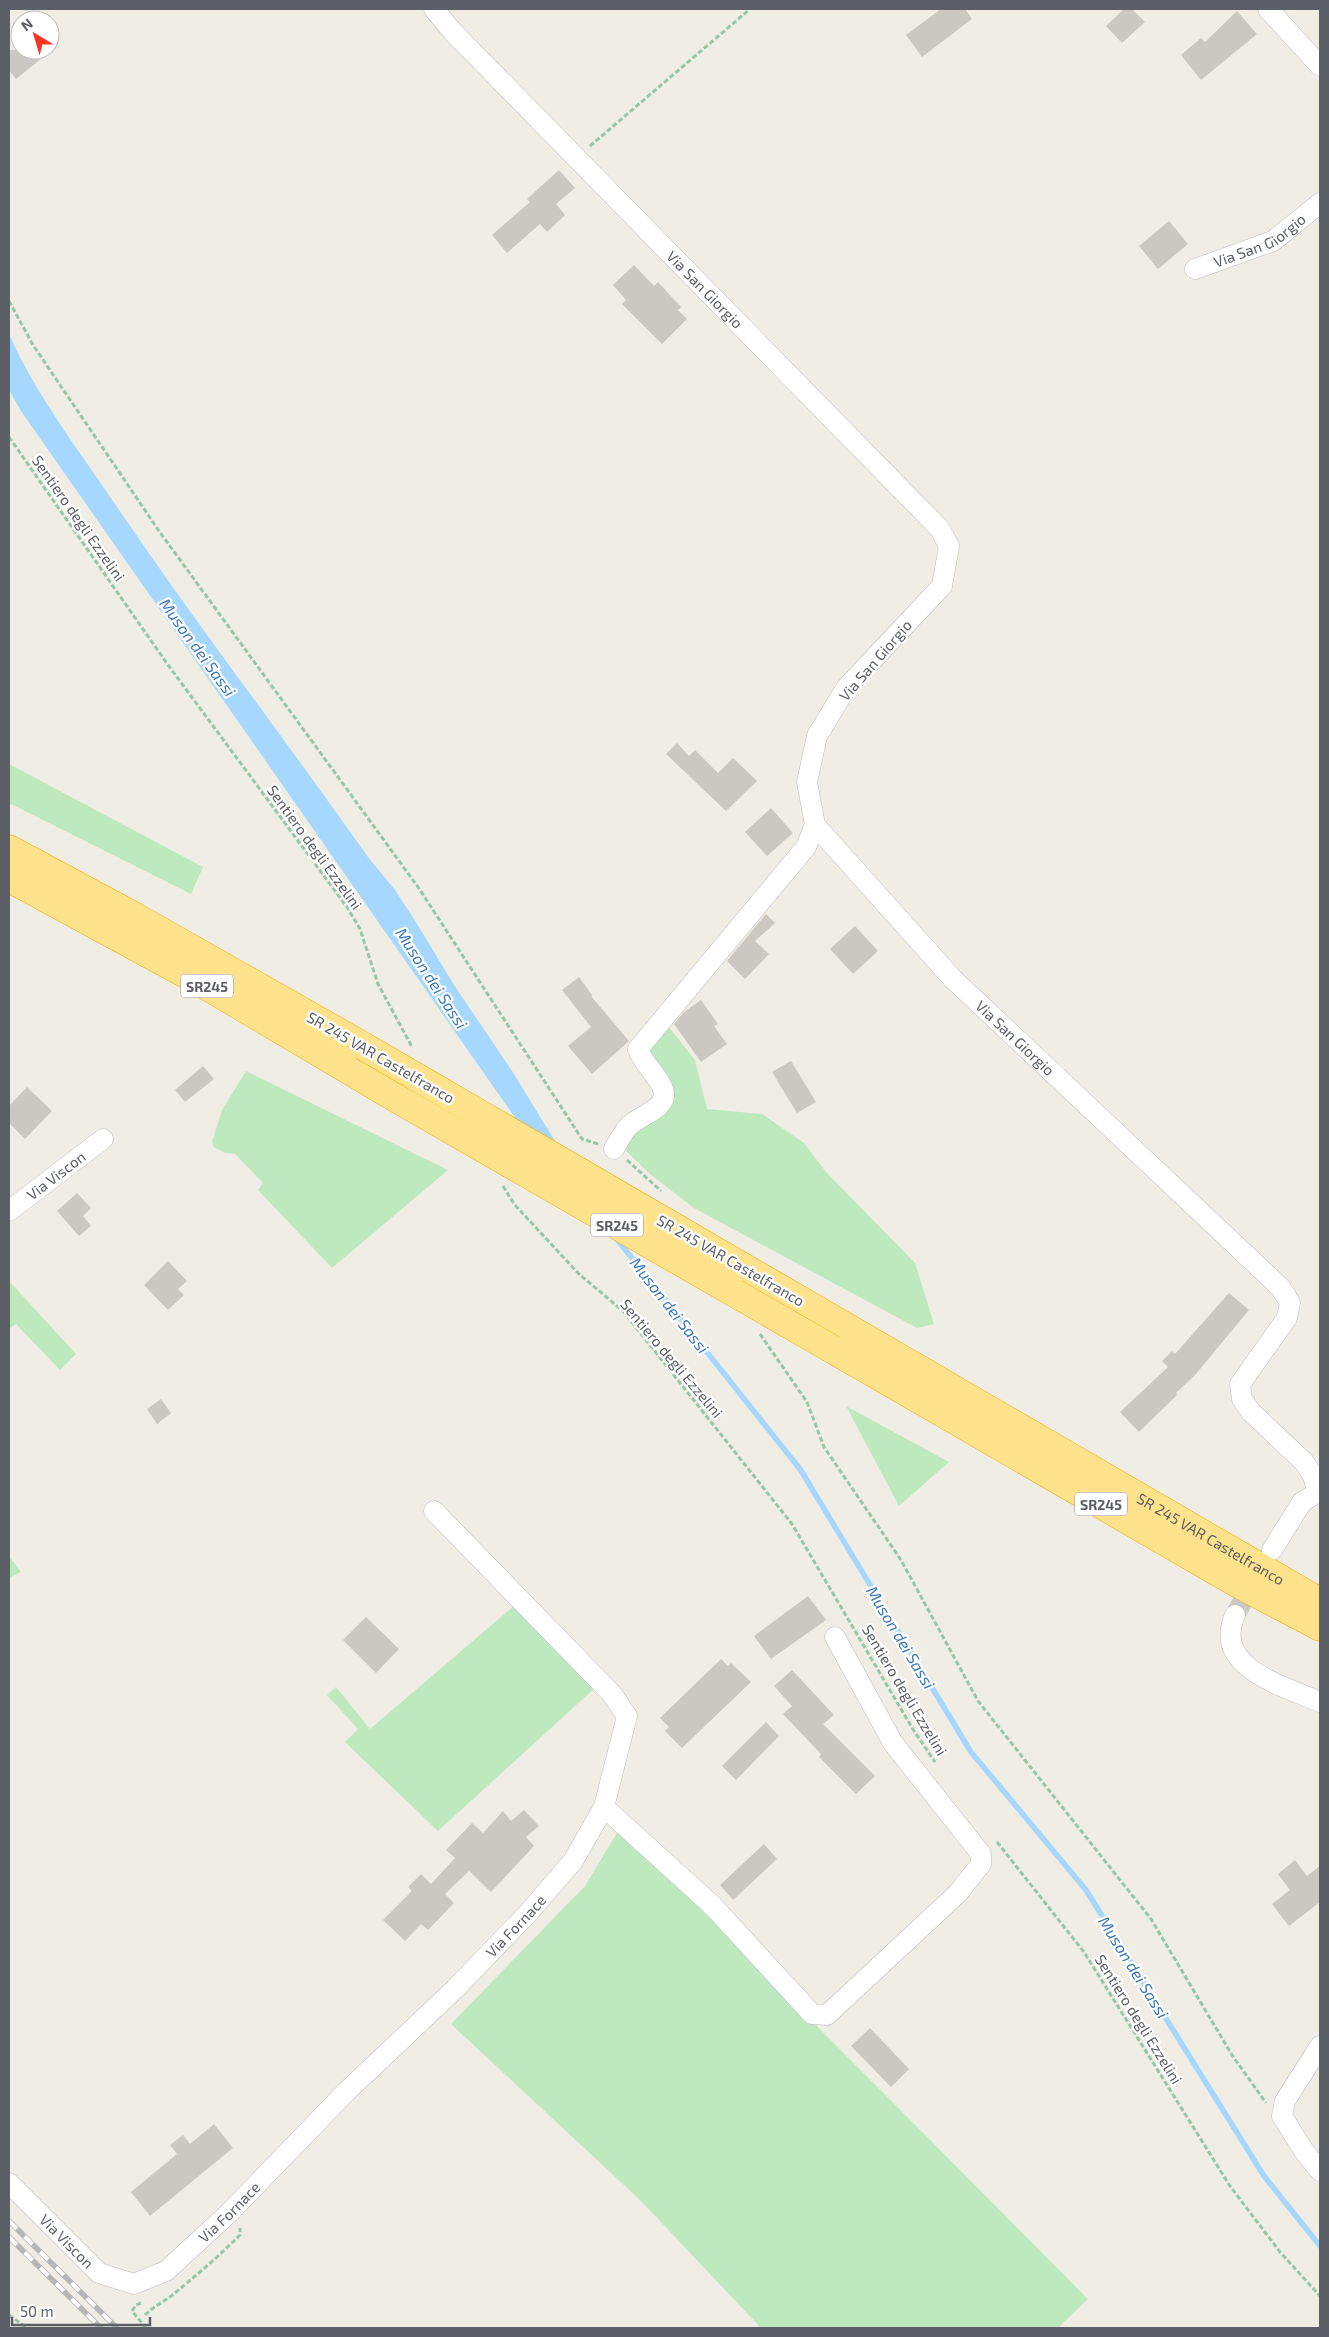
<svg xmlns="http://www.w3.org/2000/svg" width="1329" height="2337" font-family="'Exo 2',sans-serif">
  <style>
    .green { fill: #bee9bf }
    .water { fill: #a5d7ff }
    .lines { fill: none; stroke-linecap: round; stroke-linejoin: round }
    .stream { stroke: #a5d7ff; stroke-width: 5.5 }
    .building { fill: #cbc8c1 }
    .minor-tunnel { stroke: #cbcac4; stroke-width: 20; stroke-dasharray: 20 10; stroke-linecap: butt }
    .minor-casing { stroke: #b9bcc1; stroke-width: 21 }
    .highway-casing { stroke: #f4aa00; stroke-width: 29 }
    .path { stroke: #95c8a5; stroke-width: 3; stroke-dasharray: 5 2.5; stroke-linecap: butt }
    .minor { stroke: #fff; stroke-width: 20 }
    .highway { stroke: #ffe38c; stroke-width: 28 }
    .rail-casing { stroke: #b5b6b7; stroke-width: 5.5 }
    .rail { stroke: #fff; stroke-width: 4; stroke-dasharray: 11; stroke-linecap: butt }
    .highway-bridge-casing { stroke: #f4aa00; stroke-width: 29; stroke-linecap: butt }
    .highway-bridge { stroke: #ffe38c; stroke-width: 28 }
    .labels { text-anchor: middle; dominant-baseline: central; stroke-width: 4.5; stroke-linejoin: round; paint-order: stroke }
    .shield { fill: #fff; stroke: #8d9094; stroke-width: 1 }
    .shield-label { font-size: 14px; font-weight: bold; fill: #5c6066 }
    .street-label { font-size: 15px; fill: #5c6066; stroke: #fff }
    .water-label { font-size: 16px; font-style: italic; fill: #3977ba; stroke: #fff }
  </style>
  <rect width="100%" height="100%" fill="#f0ede4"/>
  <path class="green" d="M9,764l194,103 -12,27 -182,-91z
    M669,1027l26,33 12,49 55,5 42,29 22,29 89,91 19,61 -17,4 -223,-120 -44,-34 -25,-24 10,-18 36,-29 -26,-52z
    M246,1071l202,99 -116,98 -74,-78 5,-7 -28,-29 -10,-1 -11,-6 -2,-5 10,-32z
    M9,1281l67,73 -16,16 -44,-46 -7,5z
    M846,1406l103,56 -50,44z
    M9,1556l12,16 -12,6z
    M516,1604l81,82 -159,145 -93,-89 13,-13 -31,-34 9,-8 34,42z
    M620,1828l468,471 -30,29h-297l-121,-128 -189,-176 134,-138z"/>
  <path class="water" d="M9,334c27,61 69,115 106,170 81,120 170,235 253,353l27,33 19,29 40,66 58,86 43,70 -39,-22 -495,-708 -12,-21z"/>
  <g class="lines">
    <path class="stream" d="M616,1238l184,231 171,283 115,138 178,286 56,70"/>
  </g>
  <path class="building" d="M941,9h24l7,10 -50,38 -16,-22z
    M1124,9h8l13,13 -23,21 -16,-17z
    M1237,11l20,23 -56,46 -20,-25 20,-17 4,4z
    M9,50h43l-36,29 -7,-9z
    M559,170l16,18 -19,16 9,11 -18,17 -7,-8 -33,29 -15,-18 38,-33 -3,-3z
    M1169,221l19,23 -30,25 -19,-23z
    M634,265l20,21 4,-4 23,25 -3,3 9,9 -25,25 -40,-40 4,-4 -13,-15z
    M677,743l12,13 6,-6 23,23 15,-15 24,23 -31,30 -60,-57z
    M771,808l22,25 -26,23 -22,-24z
    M766,914l9,9 -20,18 14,13 -24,25 -18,-18z
    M855,926l23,25 -25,23 -23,-25z
    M579,977l13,18 -1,1 38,45 -37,33 -24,-28 23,-19 -29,-37z
    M701,1000l17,24 -4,2 13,18 -26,18 -27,-38 10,-12z
    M791,1061l25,41 -19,11 -25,-41z
    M203,1066l11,13 -29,23 -10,-12z
    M27,1087l25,24 -27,28 -16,-16v-17z
    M77,1193l14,15 -8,8 8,10 -12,10 -22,-25z
    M168,1261l19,20 -9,8 6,6 -16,15 -24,-25z
    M1229,1293l20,17 -54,65 -19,18 1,2 -38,37 -19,-20 48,-45 -6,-6 10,-10 3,3z
    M161,1399l10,14 -14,11 -10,-15z
    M808,1596l18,24 -55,39 -17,-23z
    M366,1617l33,32 -23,24 -33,-33z
    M721,1659l7,7 3,-3 20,19 -69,66 -17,-17 4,-4 -9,-9z
    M792,1670l42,45 -11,9 52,52 -19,18 -37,-37 2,-3 -38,-40 9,-8 -18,-20z
    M766,1722l13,14 -43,44 -14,-14z
    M524,1810l15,16 -13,11 8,9 -43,46 -22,-21 -24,23 9,9 -26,27 -7,-6 -16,17 -22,-21 29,-29 -4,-4 13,-13 10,10 24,-26 -9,-8 26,-27 11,10 20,-22 8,10z
    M764,1844l13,15 -44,41 -13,-15z
    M1295,1860l12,16 13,-10v36l-31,24 -17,-22 18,-14 -12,-16z
    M870,2028l39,41 -18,18 -40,-41z
    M214,2124l19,24 -83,68 -19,-24 46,-38 -7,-9 13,-10 7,9z"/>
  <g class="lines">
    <path class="minor-tunnel" d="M1235,1615l21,-37"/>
    <g class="minor-casing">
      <g id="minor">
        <path id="s1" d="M434,9l18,22 488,498 9,17 -7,40 -96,102 -29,48 -10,46 8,43 138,154 328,309 9,15 -3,15 -47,66 2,15 9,13 53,50 8,12 6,17"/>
        <path d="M1268,9l52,57"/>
        <path id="s2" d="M1195,269l78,-28 47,-38"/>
        <path d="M614,1149c4,-7 9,-17 15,-23 11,-11 41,-18 34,-37 -6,-15 -20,-25 -25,-40l168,-202 9,-22"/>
        <path id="s3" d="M9,1211l94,-72"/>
        <path d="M1272,1550l30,-48 18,-11"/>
        <path d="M1235,1615c-23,53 49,71 85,87"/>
        <path d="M604,1807l109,99 99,108 15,1 131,-122 23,-29v-10l-88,-111 -58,-106"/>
        <path d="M1320,2046l-35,55 -3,15 22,35 16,20"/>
        <path id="s4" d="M9,2183l90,90 35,11 32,-13 63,-58 117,-121 109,-103 75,-78 43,-50 31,-54 23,-91 -15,-22 -178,-183"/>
      </g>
    </g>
    <g class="highway-casing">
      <g id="highway">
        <path d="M9,849l123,66 231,131"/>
        <path d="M9,878l186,101 206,122"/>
        <path id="s5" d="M743,1267l577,335"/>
        <path d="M832,1349l403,233 85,45"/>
      </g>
    </g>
    <path class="path" d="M590,146l160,-137
      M9,301l24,44 126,186 259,356 164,252 16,5
      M9,437l159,228 179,242 13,22 18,55 34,63
      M627,1160l34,31
      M503,1186l11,18 65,70 44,37 169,213 122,207 21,31
      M760,1334l47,68 17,45 77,113 77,141 173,218 81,136 34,48
      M997,1842l87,110 146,234 50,66 40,44
      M141,2303l-5,2 -4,6 14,17
      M9,2315l18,13
      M145,2315c10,-10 21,-14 31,-23 22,-18 44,-37 64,-57v-7"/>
    <use href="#minor" class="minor"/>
    <use href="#highway" class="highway"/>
    <g class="rail-casing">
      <path id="rail" d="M9,2221l108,107
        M9,2237l92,91"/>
    </g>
    <use href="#rail" class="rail"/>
    <g class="highway-bridge-casing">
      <path id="highway-bridge" d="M363,1046l380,221
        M401,1101l431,248"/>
    </g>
    <use href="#highway-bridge" class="highway-bridge"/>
  </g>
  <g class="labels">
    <g class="shield">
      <rect x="181" y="974.5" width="52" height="23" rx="4"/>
      <rect x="591" y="1213.5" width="52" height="23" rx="4"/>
      <rect x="1075" y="1492.5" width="52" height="23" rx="4"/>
    </g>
    <g class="shield-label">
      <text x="207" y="986">SR245</text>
      <text x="617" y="1225">SR245</text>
      <text x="1101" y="1504">SR245</text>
    </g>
    <g class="street-label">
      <text stroke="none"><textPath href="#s2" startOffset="71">Via San Giorgio</textPath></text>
      <text stroke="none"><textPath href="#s1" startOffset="390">Via San Giorgio</textPath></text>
      <text transform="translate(79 518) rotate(55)">Sentiero degli Ezzelini</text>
      <text transform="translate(875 660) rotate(-49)">Via San Giorgio</text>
      <text transform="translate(315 847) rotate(54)">Sentiero degli Ezzelini</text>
      <text stroke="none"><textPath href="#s1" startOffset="1365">Via San Giorgio</textPath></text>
      <text transform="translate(381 1057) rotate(30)">SR 245 VAR Castelfranco</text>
      <text stroke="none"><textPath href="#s3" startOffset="59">Via Viscon</textPath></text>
      <text transform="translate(731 1260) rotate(30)">SR 245 VAR Castelfranco</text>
      <text transform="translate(672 1358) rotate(50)">Sentiero degli Ezzelini</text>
      <text stroke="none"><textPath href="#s5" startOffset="541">SR 245 VAR Castelfranco</textPath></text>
      <text transform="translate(905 1690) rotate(59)">Sentiero degli Ezzelini</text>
      <text stroke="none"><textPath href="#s4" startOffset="690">Via Fornace</textPath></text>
      <text transform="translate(1139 2019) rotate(58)">Sentiero degli Ezzelini</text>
      <text stroke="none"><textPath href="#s4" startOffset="285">Via Fornace</textPath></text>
      <text stroke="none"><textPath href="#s4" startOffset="82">Via Viscon</textPath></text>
    </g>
    <g class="water-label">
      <text transform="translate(198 647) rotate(54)">Muson dei Sassi</text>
      <text transform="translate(432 978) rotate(57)">Muson dei Sassi</text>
      <text transform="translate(670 1305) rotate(52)">Muson dei Sassi</text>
      <text transform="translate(901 1637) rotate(59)">Muson dei Sassi</text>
      <text transform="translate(1134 1967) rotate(58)">Muson dei Sassi</text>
    </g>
  </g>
  <rect width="1329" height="2337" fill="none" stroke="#5c6066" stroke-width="20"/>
  <g transform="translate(35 35) rotate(322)"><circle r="24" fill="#ffffff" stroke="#bebfc2"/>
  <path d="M0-4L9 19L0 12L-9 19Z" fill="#f73522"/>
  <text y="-8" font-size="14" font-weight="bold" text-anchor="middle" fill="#5c6066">N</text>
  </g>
  <path d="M12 2317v8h138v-8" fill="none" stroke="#5c6066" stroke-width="2.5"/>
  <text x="20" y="2317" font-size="15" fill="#5c6066" stroke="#ffffff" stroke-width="4" paint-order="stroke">50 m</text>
</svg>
